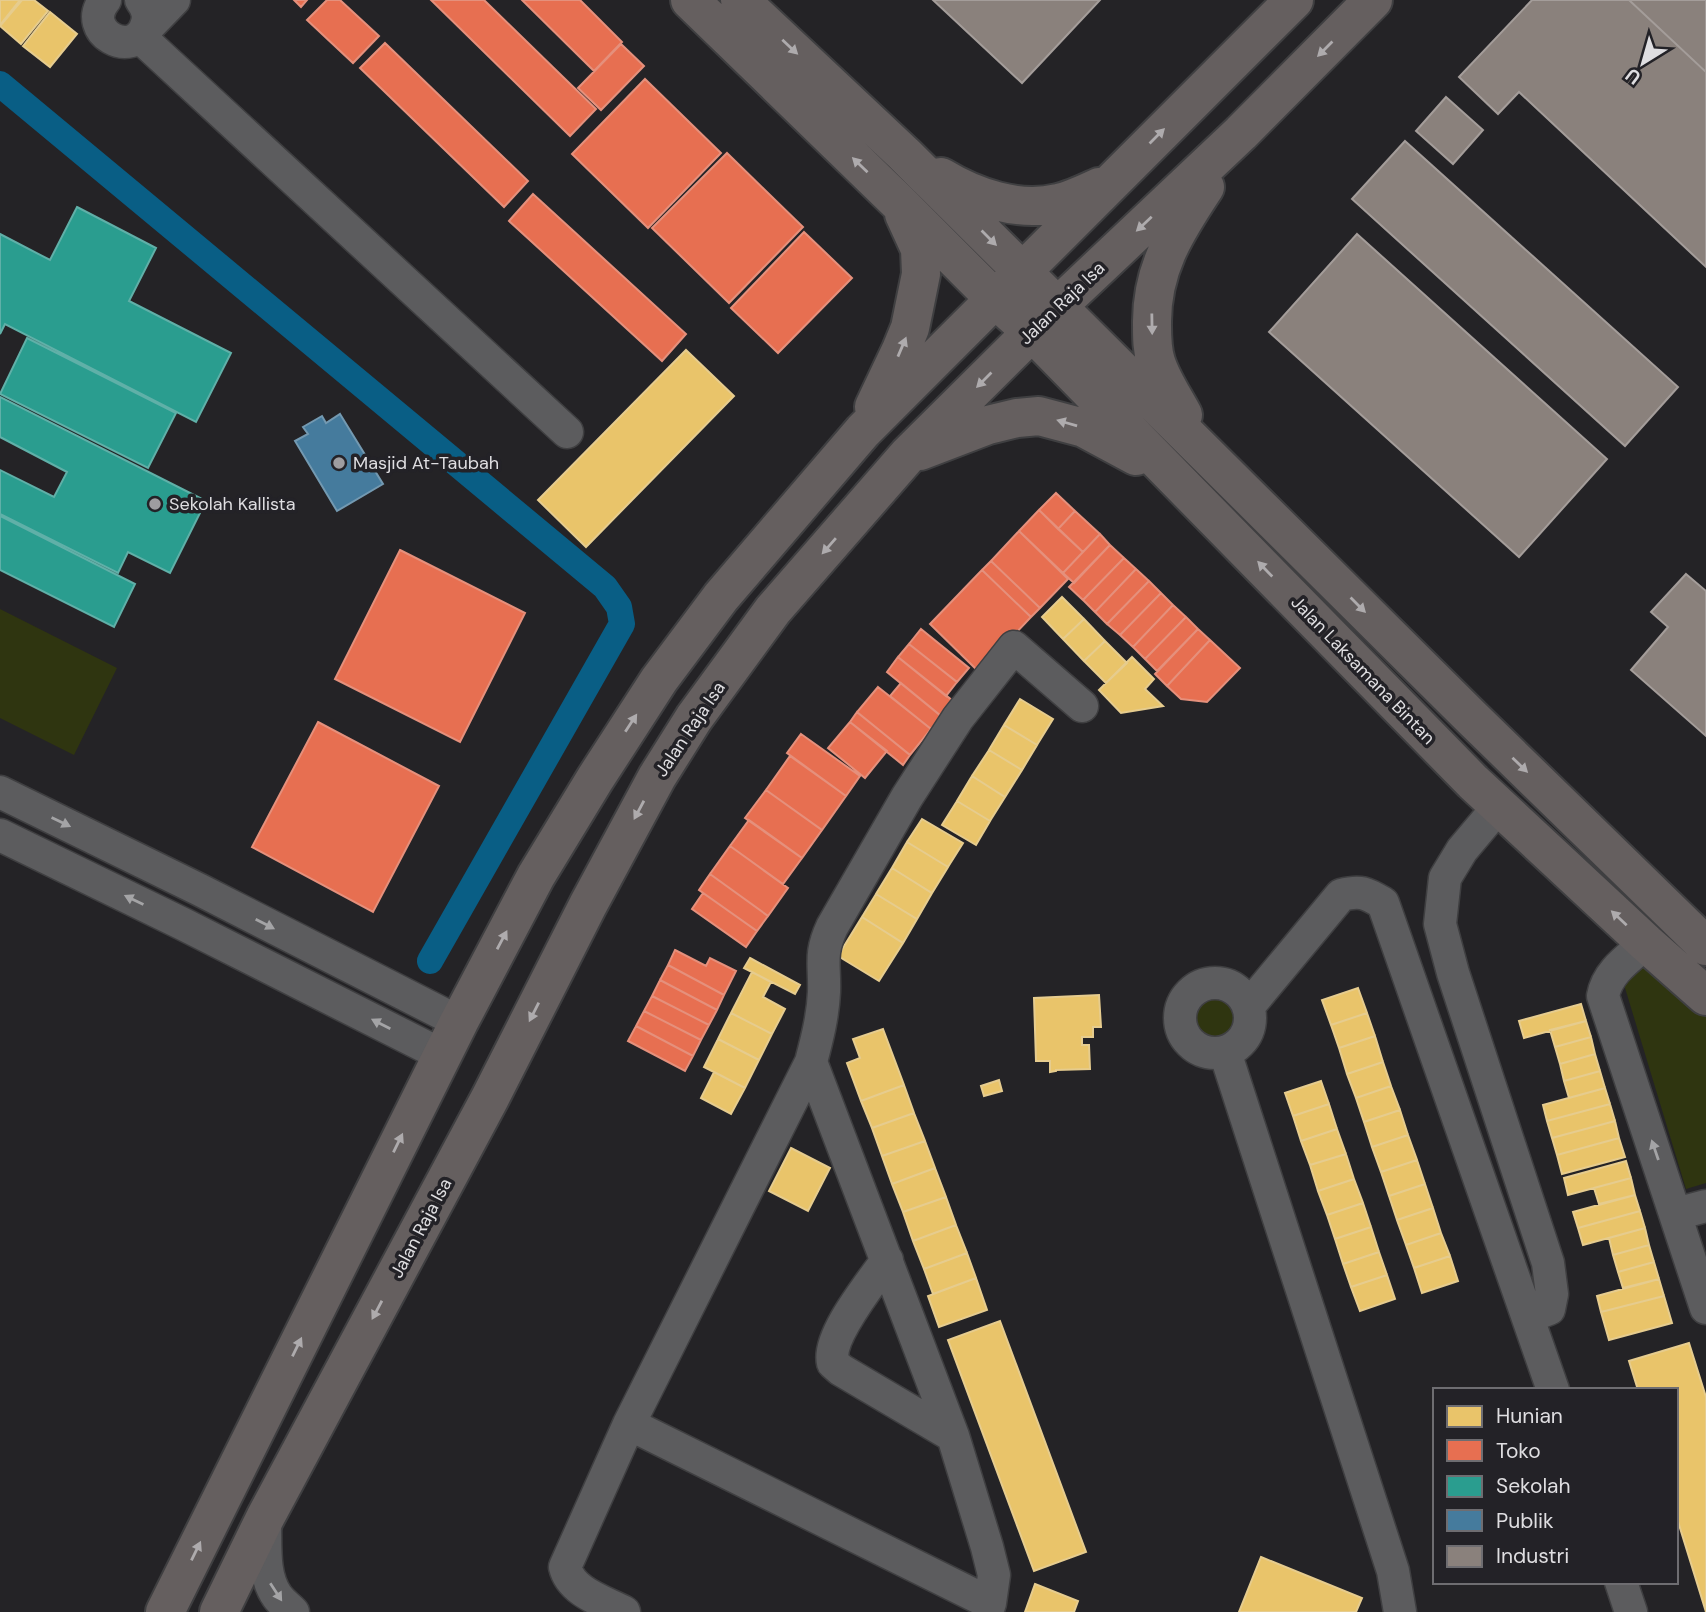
<svg xmlns="http://www.w3.org/2000/svg" width="1706" height="1612" font-family="'DM Sans',sans-serif">
  <style>
    .green { fill: #2f3510 }
    .homes { fill: #e9c46a; stroke: #e6cc8e; stroke-width: 2 }
    .shops { fill: #e76f51; stroke: #e5907c; stroke-width: 2 }
    .schools { fill: #2a9d8f; stroke: #60b0a8; stroke-width: 2 }
    .public { fill: #457b9d; stroke: #7399b1; stroke-width: 2 }
    .industry { fill: #8a817c; stroke: #a49d9a; stroke-width: 2 }
    .lines { fill: none; stroke-linecap: round; stroke-linejoin: round }
    .canal { stroke: #095e85; stroke-width: 26 }
    .minor-casing { stroke: #3f3f41; stroke-width: 35 }
    .major-casing { stroke: #3f3f41; stroke-width: 42 }
    .minor { stroke: #5c5c5e; stroke-width: 32 }
    .major { stroke: #655f5f; stroke-width: 38 }
    .oneway { fill: #aeabad }
    .oneway2 { fill: #a4a4a6 }
    .poi-dot { fill: #9e9da0; stroke: #232227; stroke-width: 2.5 }
    .labels { text-anchor: middle; dominant-baseline: central; stroke-width: 7; stroke-linejoin: round; paint-order: stroke }
    .street-label { font-size: 18px; fill: #dfdee1; stroke: #232227 }
    .poi-label { font-size: 18px; fill: #dfdee1; stroke: #232227; text-anchor: start }
  </style>
  <rect width="100%" height="100%" fill="#242326"/>
  <path class="green" d="M0,609l117,59 -43,87 -74,-37z
    M1640,965l66,49v169l-20,6 -64,-211z
    M1191 1017a23 23 0 1 1 46 0a23 23 0 1 1-46 0Z"/>
  <path class="homes" d="M0,0h20l-20,25z
    M22,0h12l14,11 -27,33 -21,-18z
    M50,12l27,22 -27,33 -27,-21z
    M686,350l48,46 -148,151 -48,-47z
    M1062,597l22,22 -21,20 -21,-22z
    M1084,619l21,22 -21,20 -21,-22z
    M1105,641l22,22 -21,20 -22,-22z
    M1132,657l22,22 -9,10 18,17 -42,7 -22,-23z
    M1020,699l33,20 -16,26 -33,-20z
    M1004,725l33,20 -15,25 -33,-20z
    M989,750l33,20 -17,27 -33,-21z
    M972,776l33,21 -15,24 -33,-20z
    M957,801l33,20 -14,24 -34,-20z
    M922,819l41,24 -15,24 -41,-25z
    M907,842l41,25 -16,26 -40,-25z
    M892,868l40,25 -15,26 -41,-25z
    M876,894l41,25 -14,24 -41,-26z
    M862,917l41,26 -24,38 -41,-25z
    M750,958l50,27 -5,9 -51,-26z
    M752,972l19,10 -8,15 22,12 -13,25 -41,-21z
    M1358,988l9,25 -36,12 -9,-25z
    M1099,995l2,32h-8v10h-11v8h7l1,24 -34,1v1l-6,1v-11h-14l-2,-63z
    M1581,1004l5,17 -62,17 -5,-17z
    M731,1013l41,21 -13,26 -41,-21z
    M1367,1013l8,23 -36,12 -8,-23z
    M1586,1021l5,16 -36,10 -5,-17z
    M883,1029l21,56 -43,16 -14,-38 13,-5 -7,-19z
    M1375,1036l8,26 -36,12 -8,-26z
    M1591,1037l4,17 -35,10 -5,-17z
    M718,1039l41,21 -14,28 -41,-21z
    M1595,1054l5,17 -36,10 -4,-17z
    M1383,1062l8,24 -35,12 -9,-24z
    M1600,1071l5,17 -36,10 -5,-17z
    M714,1072l31,16 -14,26 -30,-16z
    M999,1080l3,11 -18,5 -3,-10z
    M1321,1081l8,23 -36,12 -8,-23z
    M904,1085l10,28 -42,15 -11,-27z
    M1391,1086l9,24 -36,12 -8,-24z
    M1605,1088l5,16 -63,17 -4,-16z
    M1329,1104l8,25 -36,12 -8,-25z
    M1610,1104l5,17 -63,17 -5,-17z
    M1400,1110l8,25 -36,12 -8,-25z
    M914,1113l11,28 -43,15 -10,-28z
    M1615,1121l4,17 -62,17 -5,-17z
    M1337,1129l9,25 -36,11 -9,-24z
    M1408,1135l9,25 -36,12 -9,-25z
    M1619,1138l6,19 -63,17 -5,-19z
    M925,1141l10,27 -43,16 -10,-28z
    M791,1148l39,20 -22,43 -39,-20z
    M1346,1154l8,25 -36,12 -8,-26z
    M1417,1160l8,24 -36,12 -8,-24z
    M1626,1161l5,17 -63,17 -4,-17z
    M935,1168l11,29 -43,15 -11,-28z
    M1631,1178l4,17 -36,9 -5,-16z
    M1354,1179l9,24 -36,12 -9,-24z
    M1425,1184l8,24 -36,12 -8,-24z
    M1635,1195l5,16 -62,17 -5,-16z
    M946,1197l10,28 -43,16 -10,-29z
    M1363,1203l8,24 -36,12 -8,-24z
    M1433,1208l8,25 -35,12 -9,-25z
    M1640,1211l5,17 -62,17 -5,-17z
    M956,1225l11,28 -43,16 -11,-28z
    M1371,1227l8,25 -36,12 -8,-25z
    M1645,1228l4,17 -36,10 -4,-17z
    M1441,1233l9,23 -36,12 -8,-23z
    M1649,1245l5,17 -36,10 -5,-17z
    M1379,1252l8,23 -36,12 -8,-23z
    M967,1253l9,25 -43,16 -9,-25z
    M1450,1256l8,25 -36,12 -8,-25z
    M1654,1262l5,17 -36,9 -5,-16z
    M1387,1275l8,24 -35,12 -9,-24z
    M976,1278l11,32 -48,17 -11,-31z
    M1659,1279l5,17 -63,16 -4,-16z
    M1664,1296l8,27 -63,17 -8,-28z
    M1000,1321l86,231 -52,19 -86,-231z
    M1689,1343l17,54v215l-30,-97v-125h-38l-9,-29z
    M1261,1557l101,41 -6,14h-117z
    M1035,1584l43,17 -4,11h-49z"/>
  <path class="shops" d="M294,0h13l-6,7z
    M327,0h13l39,36 -26,27 -46,-43z
    M431,0h53l112,109 -26,27z
    M522,0h58l42,42 -28,29z
    M385,43l143,138 -24,26 -144,-139z
    M621,44l23,22 -43,44 -23,-22z
    M645,79l76,74 -73,75 -76,-74z
    M727,153l76,74 -74,76 -77,-75z
    M533,194l153,140 -24,27 -153,-140z
    M804,232l48,46 -74,75 -47,-45z
    M1056,493l19,18 -17,18 -19,-19z
    M1039,510l44,42 -20,21 -44,-42z
    M1075,511l25,23 -17,18 -25,-23z
    M1019,531l49,48 -28,29 -49,-47z
    M1100,534l10,11 -36,38 -11,-10z
    M1110,545l14,13 -41,42 -14,-13z
    M400,550l125,63 -65,129 -125,-63z
    M1124,558l12,11 -41,43 -12,-12z
    M991,561l49,47 -9,9 -49,-47z
    M1136,569l13,12 -42,43 -12,-12z
    M982,570l49,47 -52,55 -49,-48z
    M1149,581l12,12 -41,42 -13,-11z
    M1161,593l12,12 -40,42 -13,-12z
    M1173,605l13,12 -41,42 -12,-12z
    M1186,617l12,12 -41,42 -12,-12z
    M921,629l48,39 -12,14 -48,-38z
    M1198,629l12,11 -43,46 -12,-12z
    M1210,640l30,28 -33,34 -26,-3 -14,-13z
    M909,644l48,38 -11,14 -48,-39z
    M898,657l55,44 -12,15 -54,-44z
    M901,683l40,33 -10,13 -41,-33z
    M878,687l53,42 -21,26 -53,-43z
    M857,712l53,43 -7,10 -53,-43z
    M318,722l121,64 -66,126 -121,-65z
    M850,722l37,29 -22,27 -37,-30z
    M801,734l59,42 -14,20 -59,-43z
    M790,756l56,40 -24,34 -56,-40z
    M766,790l56,40 -20,28 -57,-40z
    M749,820l53,38 -19,26 -53,-38z
    M730,846l58,42 -20,28 -58,-42z
    M710,874l58,42 -11,15 -58,-41z
    M703,893l54,38 -11,16 -54,-38z
    M675,950l31,16 4,-8 26,13 -12,24 -56,-30z
    M668,965l56,30 -7,15 -57,-30z
    M660,980l57,30 -8,15 -57,-29z
    M652,996l57,29 -8,15 -57,-29z
    M644,1011l57,29 -8,16 -57,-30z
    M636,1026l57,30 -8,15 -57,-30z"/>
  <path class="schools" d="M77,207l79,41 -27,53 102,52 -35,69 -191,-98 -5,10v-100l50,26z
    M27,338l149,75 -28,55 -148,-74z
    M0,397l206,104 -36,72 -42,-21 -10,21 -118,-59v-44l54,27 13,-25 -67,-35z
    M0,516l135,68 -21,43 -114,-57z"/>
  <path class="public" d="M340,414l43,70 -46,27 -42,-70 13,-7 -5,-7 19,-11 4,7z"/>
  <path class="industry" d="M933,0h167l-78,83z
    M1532,0h97l77,72v195l-187,-175 -21,22 -39,-37z
    M1629,0h77v72z
    M1446,97l37,33 -30,34 -37,-33z
    M1405,141l273,246 -53,59 -273,-247z
    M1357,234l250,225 -88,98 -250,-225z
    M1686,574l20,17v145l-75,-66 37,-43 -17,-15z"/>
  <g class="lines">
    <path class="canal" d="M0,84l605,503 14,20 3,17 -192,337"/>
    <g class="minor-casing">
      <path id="minor" d="M105,0c-26,32 29,61 41,26 4,-10 1,-18 -5,-26
        M146,29l28,-29
        M140,37l427,395
        M0,792l200,98 259,132
        M1499,806l-37,44 -17,28 -5,46 13,49 95,290 4,31 -3,15 -21,8
        M0,835l183,89 259,131
        M1646,943c-17,15 -39,29 -43,53l103,312
        M1180 1018a35 35 0 1 1 70 0a35 35 0 1 1-70 0Z
        M1248,1007l93,-112c20,-5 25,-2 42,8l170,487
        M1225,1052l168,519 7,41
        M811,1062l142,374 34,111 7,28 -4,28 -3,9
        M1676,1214l30,-8
        M887,1260c-15,22 -61,77 -54,103l8,7 112,66
        M629,1424l361,179
        M265,1518c1,25 -3,57 12,78 4,6 11,11 16,16
        M1621,1582l10,30
        M624,1612c-21,-11 -53,-20 -59,-45l64,-143 182,-362c6,-23 12,-46 13,-70 1,-28 -5,-37 8,-65l75,-130 51,-79 56,-71 68,59"/>
    </g>
    <g class="major-casing">
      <path id="major" d="M690,0l208,202 97,97 37,33 441,450 173,161 60,53
        M740,0l164,154 568,564 234,228
        M941,177c33,20 78,36 117,26 14,-3 28,-10 41,-16
        M874,407l27,-57 9,-22 11,-54 -1,-25 -16,-35
        M1183,415c-9,-17 -21,-34 -27,-53 -4,-12 -4,-24 -4,-37 -1,-55 23,-93 53,-138
        M920,451l68,-26 29,-7 22,-2 45,12 52,28
        M165,1612l294,-590 77,-146 59,-97 64,-99 62,-83 142,-166 431,-431
        M219,1612l46,-94 225,-420 98,-193 69,-128 37,-59 79,-108 135,-155 150,-149 183,-173 132,-133"/>
    </g>
    <use href="#minor" class="minor"/>
    <use href="#major" class="major"/>
  </g>
  <defs><path id="oneway-solid" d="M-6-.8H1V-3.2L6.5 0L1 3.2V.8H-6Z" transform="scale(1.75)"/></defs>
  <g class="oneway">
    <use href="#oneway-solid" transform="translate(790 47) rotate(43)"/>
    <use href="#oneway-solid" transform="translate(1325 49) rotate(135)"/>
    <use href="#oneway-solid" transform="translate(1157 136) rotate(-45)"/>
    <use href="#oneway-solid" transform="translate(860 165) rotate(-136)"/>
    <use href="#oneway-solid" transform="translate(1144 224) rotate(137)"/>
    <use href="#oneway-solid" transform="translate(989 238) rotate(45)"/>
    <use href="#oneway-solid" transform="translate(1152 324) rotate(89)"/>
    <use href="#oneway-solid" transform="translate(902 347) rotate(-67)"/>
    <use href="#oneway-solid" transform="translate(984 380) rotate(135)"/>
    <use href="#oneway-solid" transform="translate(1067 423) rotate(-164)"/>
    <use href="#oneway-solid" transform="translate(829 546) rotate(131)"/>
    <use href="#oneway-solid" transform="translate(1265 569) rotate(-134)"/>
    <use href="#oneway-solid" transform="translate(1358 605) rotate(45)"/>
    <use href="#oneway-solid" transform="translate(631 723) rotate(-57)"/>
    <use href="#oneway-solid" transform="translate(1520 765) rotate(44)"/>
    <use href="#oneway-solid" transform="translate(639 810) rotate(118)"/>
    <use href="#oneway-solid" transform="translate(1619 918) rotate(-137)"/>
    <use href="#oneway-solid" transform="translate(502 940) rotate(-62)"/>
    <use href="#oneway-solid" transform="translate(534 1012) rotate(117)"/>
    <use href="#oneway-solid" transform="translate(398 1143) rotate(-64)"/>
    <use href="#oneway-solid" transform="translate(377 1310) rotate(118)"/>
    <use href="#oneway-solid" transform="translate(297 1347) rotate(-64)"/>
    <use href="#oneway-solid" transform="translate(196 1551) rotate(-64)"/>
  </g>
  <g class="oneway2">
    <use href="#oneway-solid" transform="translate(61 822) rotate(26)"/>
    <use href="#oneway-solid" transform="translate(134 900) rotate(-154)"/>
    <use href="#oneway-solid" transform="translate(265 924) rotate(27)"/>
    <use href="#oneway-solid" transform="translate(381 1024) rotate(-153)"/>
    <use href="#oneway-solid" transform="translate(1655 1150) rotate(-109)"/>
    <use href="#oneway-solid" transform="translate(276 1592) rotate(57)"/>
  </g>
  <g class="poi-dot">
    <circle cx="339" cy="463" r="7"/>
    <circle cx="155" cy="504" r="7"/>
  </g>
  <g class="labels">
    <g class="street-label">
      <text transform="translate(1062 303) rotate(-44)">Jalan Raja Isa</text>
      <text transform="translate(1363 670) rotate(46)">Jalan Laksamana Bintan</text>
      <text transform="translate(690 729) rotate(-56)">Jalan Raja Isa</text>
      <text transform="translate(421 1228) rotate(-62)">Jalan Raja Isa</text>
    </g>
    <g class="poi-label">
      <text x="353" y="463">Masjid At-Taubah</text>
      <text x="169" y="504">Sekolah Kallista</text>
    </g>
  </g>
  <rect x="1433" y="1388" width="245" height="196" fill="#232227" stroke="#6e6d71" stroke-width="2"/>
  <rect x="1447" y="1406" width="35" height="21" fill="#e9c46a" stroke="#6e6d71" stroke-width="2"/>
  <text x="1496" y="1423" font-size="21" fill="#dfdee1">Hunian</text>
  <rect x="1447" y="1440" width="35" height="21" fill="#e76f51" stroke="#6e6d71" stroke-width="2"/>
  <text x="1496" y="1458" font-size="21" fill="#dfdee1">Toko</text>
  <rect x="1447" y="1476" width="35" height="21" fill="#2a9d8f" stroke="#6e6d71" stroke-width="2"/>
  <text x="1496" y="1493" font-size="21" fill="#dfdee1">Sekolah</text>
  <rect x="1447" y="1510" width="35" height="21" fill="#457b9d" stroke="#6e6d71" stroke-width="2"/>
  <text x="1496" y="1528" font-size="21" fill="#dfdee1">Publik</text>
  <rect x="1447" y="1546" width="35" height="21" fill="#8a817c" stroke="#6e6d71" stroke-width="2"/>
  <text x="1496" y="1563" font-size="21" fill="#dfdee1">Industri</text>
  <g transform="translate(1643 63) rotate(217)" stroke="#232227" stroke-width="5" paint-order="stroke">
  <path d="M0-5L12 26L0 18L-12 26Z" fill="#dfdee1"/>
  <text y="-10" font-size="19" font-weight="bold" text-anchor="middle" fill="#dfdee1">U</text>
  </g>
</svg>
